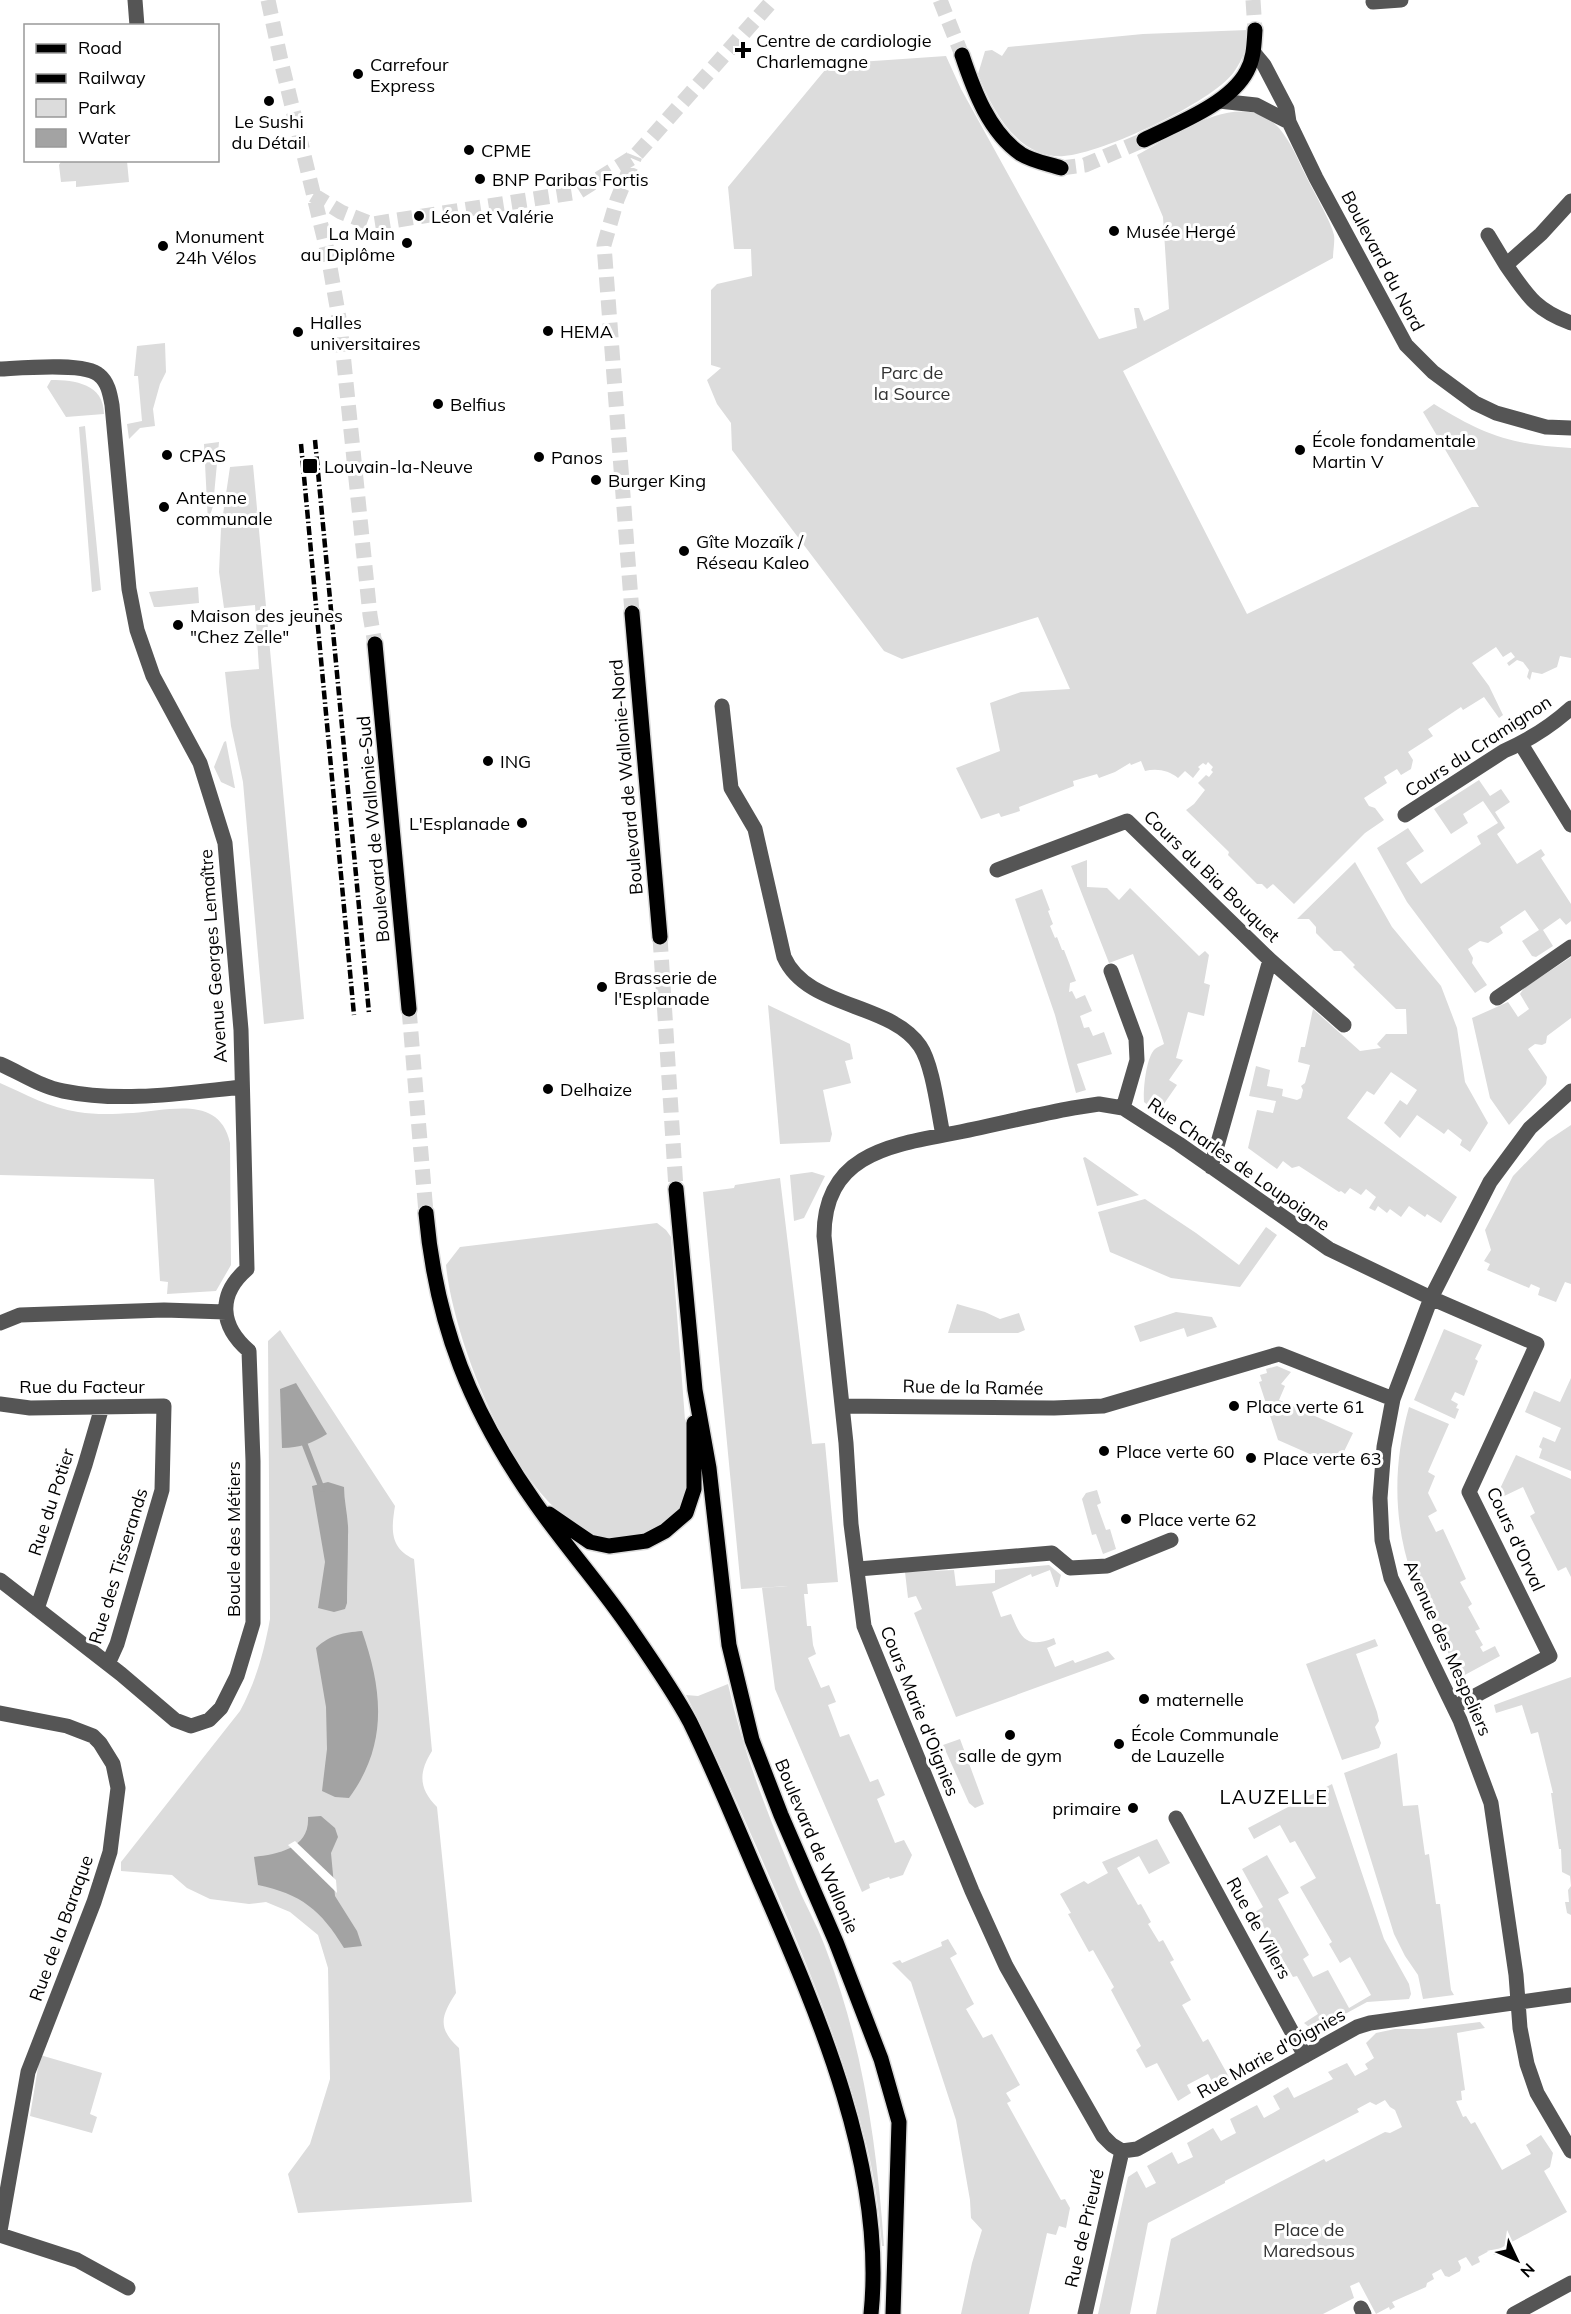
<svg xmlns="http://www.w3.org/2000/svg" width="1571" height="2314" font-family="Mulish,sans-serif">
  <style>
    .green { fill: #dcdcdc }
    .water { fill: #a3a3a3 }
    .pier { fill: #fff }
    .lines { fill: none; stroke-linecap: round; stroke-linejoin: round }
    .stream { stroke: #a3a3a3; stroke-width: 6 }
    .major-tunnel { stroke: #d9d9d9; stroke-width: 15; stroke-dasharray: 15 8; stroke-linecap: butt }
    .major-casing { stroke: #dbdbdb; stroke-width: 18 }
    .minor { stroke: #555; stroke-width: 15 }
    .major { stroke: #000; stroke-width: 15 }
    .rail { stroke: #000; stroke-width: 4.5; stroke-dasharray: 9 3 1.5 3; stroke-linecap: butt }
    .poi-dot { fill: #000; stroke: #fff; stroke-width: 2 }
    .labels { text-anchor: middle; dominant-baseline: central; stroke-width: 6; stroke-linejoin: round; paint-order: stroke }
    .poi-label { font-size: 18px; fill: #000; stroke: #fff; text-anchor: start }
    .street-label { font-size: 18px; fill: #000; stroke: #fff }
    .park-label { font-size: 18px; fill: #333; stroke: #fff }
    .neighbourhood-label { font-size: 20px; letter-spacing: 1.5px; fill: #000; stroke: #fff }
  </style>
  <rect width="100%" height="100%" fill="#fff"/>
  <path class="green" d="M1248,30c0,16 -5,29 -14,42 -23,31 -131,81 -170,84 -8,1 -18,-1 -26,-4 -31,-13 -49,-50 -60,-78l7,-23 7,-1 10,6 6,-9 135,-13z
    M946,56l15,33 138,250 38,-11 -3,-20h5l5,13 25,-12 -6,-92 -26,-62c38,-20 105,-69 142,-27 12,14 19,32 27,48 7,15 25,45 28,59 1,6 -1,16 -1,23l-210,113 124,243 225,-107h7l-56,-95 11,-8c50,31 78,41 137,44v210l-11,-2 -3,11 -15,7 -10,-2 -2,8 -3,-3 2,-7 -6,-8 -6,-2 -8,6 -2,-3 8,-6 -4,-5 -8,5 -7,-10 -24,16 17,23 14,29 -4,3 -15,-21 -21,13 -2,-3 -33,22 5,7 -25,16 5,8 -2,9 -10,6 -4,-6 -13,8 3,6 -23,15 5,8 6,2 9,12 -19,13 -71,71 -21,-20 -6,5 -5,-5h-5l-29,-29 1,-3 -43,-42 8,-6 11,-14 -7,-7 8,-8 3,2 4,-5 -2,-2 2,-3 -5,-5 -2,3 -3,-2 -5,4 2,2 -7,9 -8,-7 -7,7c-9,-8 -22,-10 -33,-7l-4,-10 -10,4 -1,-2 -15,9 -16,6 -2,-4 -24,7 1,5 -55,21 1,4 -19,6 -2,-4 -18,6 -25,-51 44,-17 -10,-48 31,-11 49,-3 -32,-72 -136,42 -18,-8 -152,-201 -1,-27 -14,-19 -10,-24 14,-12 -10,-3v-75l6,-6 35,-8 -1,-27h-17l-6,-62 102,-123z
    M62,160l65,1 2,21 -53,5v-6l-15,1 -2,-17z
    M165,343l1,29 -6,12 -7,25 2,17 -15,2 -11,11 -2,-15 15,-3 -4,-45h-4l3,-30z
    M51,380c24,0 53,4 53,34l-38,3 -19,-30z
    M85,426l16,164 -9,2 -13,-165z
    M219,442l-6,64 -5,16 -4,-78z
    M253,465l51,554 -40,5 -21,-242 -12,-56 -6,-54 34,-3 -4,-64 -31,3 -5,-36 2,-44 9,-61z
    M198,587l1,16 -40,4h-5l-5,-15z
    M226,741l9,47h-1l-13,-6 -7,-15 10,-25z
    M1479,780l11,16 11,-7 9,13 -15,10 10,16 -8,6 20,30 24,-15 4,6 -4,3 30,46v17l-5,4 -6,-7 -17,12 10,16 -17,11 -4,-1 -10,-15 17,-11 -14,-20 -25,17 3,6 -15,10 -8,-2 -12,8 5,9 -1,5 15,22 -12,8 -68,-91 -30,-54 31,-20 16,23 -18,12 15,21 60,-40 -4,-8 21,-13 -15,-22 -20,13 5,9 -17,11 -17,-25z
    M1087,860v27l20,1 12,12 11,-12 69,68 6,-5 4,4 -5,28 6,2 -6,31 -16,-4 -12,46 7,2 -14,20 8,5 -18,26 -5,-1 -10,-8c-1,-12 2,-45 11,-53 2,-2 6,-3 9,-5l-4,-13 -27,-77 -24,9 -38,-97z
    M1355,862l37,65 49,59 16,42 8,54 23,41 -18,29 -10,-7 2,-5 -14,-11 -4,5 -27,-19 -17,23 -16,-15 16,-23 7,5 10,-15 -26,-18 -17,23 -7,-4 -20,27 110,79 -16,26 -14,-9 -2,3 -16,-11 -8,11 -11,-8 -3,4 -9,-7 -3,5 -6,-3 7,-11 -10,-8 -5,6 -11,-7 -5,6 -4,-3 -2,1 -40,-26 -7,2 -9,-7 -6,8 -29,-21 9,-38 16,3 3,-12 -27,-5 7,-30 14,4 -3,16 16,3 -1,7 15,4 4,-2 2,-8 -2,-4 4,-3 5,-18 -12,-3 3,-15h4l8,-38 47,42 21,-3 -4,-4 9,-10h21l-1,-25h-10l-43,-42 2,-2 -14,-14h-7l-18,-18v-6l-7,-8h-12z
    M1042,889l8,21 -2,1 5,13 -3,2 5,12 2,-1 5,13h2l12,31 -6,2 -1,9 3,-1 4,8 9,-4 7,16 -12,5 4,12 5,-1 4,9 11,-4 8,22 -35,10 9,26 -10,3 -21,-78 -40,-116z
    M1571,957v61l-24,18 -1,7 -4,2 -7,-1 -7,5 19,28 -1,7 -37,41 -19,-27 -18,-80 36,-16 10,15 11,-8 -9,-15 4,-6z
    M768,1005l82,39 3,15 -8,2 6,22 -28,7 9,44 -2,8 -50,2z
    M0,1083c25,11 50,25 78,29 19,3 36,2 55,1 37,-3 87,-18 97,30l1,122 -15,26 -49,3 1,-12 -8,-1 -6,-102 -154,-4z
    M1571,1125v159l-6,-2 -9,20 -18,-7 2,-7 -9,-4 -2,4 -42,-18 3,-6 -6,-3 7,-11 -6,-20 28,-54 34,-35z
    M1085,1157l54,38 -42,11 -14,-48z
    M812,1172l13,4 -21,42 -10,3 -4,-46z
    M780,1178l32,266 13,-1 13,139 -31,2 1,10h-4l3,32h4l2,19 3,9 -8,4 13,30 8,-3 7,17 -8,3 12,32 9,-3 21,48 8,-3 7,16 -8,4 18,44 9,-3 8,15 -9,20 -13,4 -1,-2 -20,7 1,4 -8,4 -87,-203 -13,-101 26,-2 -47,3 -38,-397 31,-4 1,-3z
    M1145,1199l51,34 43,32 27,-38 11,8 -37,52 -69,-9 -61,-26 -12,-40z
    M657,1223l9,7 5,7 19,248c-6,24 -25,42 -49,49 -10,3 -21,5 -32,4 -87,-12 -156,-197 -163,-273l14,-18z
    M957,1304l28,8 15,7 19,-6 6,17 -7,3h-70z
    M1176,1312l36,5 5,10 -30,10 -3,-9 -44,14 -6,-16z
    M1444,1329l38,16 -7,14 3,2 -14,35 -9,-4 -4,8 7,4 -2,4 3,1 -4,10 -41,-19z
    M280,1330l115,176c-4,24 -5,42 19,53l18,192c-14,22 -13,38 5,56l19,186c-15,23 -19,35 3,55l13,154 -174,11 -10,-39 22,-30 20,-65 -2,-111 -10,-33 -28,-23 -24,-10 -17,2 -39,-5 -23,-11 -15,-13 -51,-4v-9l119,-151c16,-30 24,-59 30,-92l-2,-278z
    M1277,1366l14,6 -10,12 4,2 -6,14 74,33 -16,33 -59,-26 -19,-58 3,-1 -2,-6 7,-2 -1,-4z
    M1571,1378v93l-32,-13 3,-9 -3,-2 4,-10 12,5 6,-14 -36,-16 9,-21 26,11z
    M1409,1407l40,17 -21,48 7,4 -7,17 9,18 -9,5 8,16 7,-3 23,50 -6,3 12,22 -4,3 12,22 -5,2 8,14 -3,2 3,5 12,-6 5,10 -39,21c-17,-33 -37,-66 -49,-101 -19,-55 -19,-112 -3,-169z
    M1516,1455l55,24v98l-5,-10 -8,4 -28,-55 5,-3 -12,-26 -23,11 -3,-3z
    M1097,1490l4,13 -4,2 9,25 4,-1 6,20 -13,5 -7,-20 -4,1 -10,-36 4,-6z
    M1049,1565l12,10 -3,12h-2l-6,-17 -18,7 -1,-3 -39,18 9,25 10,-3c10,24 15,35 43,24l2,6 -9,4 8,19 18,-7 2,3 33,-12 7,8 -159,58 -42,-104 8,-4 -6,-13 -8,2 -3,-26 49,-2 2,16 39,-3v-13z
    M1375,1639l3,7 -22,8 21,58 2,9 -4,6 6,16 -2,5 -37,12 -36,-96z
    M1571,1677v242v-4l-4,-2 -2,-11h4l-1,-12 3,-4 -1,-10 -8,-4 -1,-23h-2l-8,-56h2l-15,-61 -7,2 -9,-29 -26,8 -2,-8z
    M728,1684c16,73 44,141 73,210 9,19 19,38 26,58 36,94 50,194 57,294h-2c-3,-34 -7,-67 -15,-99 -21,-87 -55,-171 -90,-253 -29,-67 -58,-134 -91,-199l12,1z
    M960,1739l24,65 -9,4 -6,-5 -26,-58z
    M1397,1753l6,53 15,-1 7,50 4,-1 7,50h4l11,86 3,5 -31,4 -5,-24 -13,-19 -11,-22 -50,-161z
    M1332,1784l52,155 25,45 2,10 -2,5 -42,3 -53,29 -10,-8 14,-9 -21,-38 -4,1 -38,-65 8,-5 -21,-38 25,-14 22,38 -11,6 31,56 -6,4 10,18 15,-7 21,38 22,-13 -21,-38 -10,6 -11,-19 3,-2 -32,-55 16,-9 -21,-37 -5,2 -10,-18 -26,14 -6,-11z
    M1157,1839l13,24 -21,11 -10,-18 -22,12 21,37 3,-1 10,18 -3,2 11,18 4,-2 11,20 -4,2 21,38 -9,5 21,37 5,-3 21,38 -15,8 -6,-11 -21,11 4,8 -13,8 -21,-38 -11,5 -10,-18 5,-4 -30,-56 3,-3 -21,-37 -4,2 -21,-38 3,-1 -11,-19 24,-13 4,3 20,-11 -6,-11z
    M948,1939l9,15 -7,4 24,46 -8,5 17,29 9,-4 28,51 -14,8 5,8 -4,2 54,97 4,-1 5,9 -4,20 -7,-2 -3,9 -9,-2 -18,81h-68l11,-51 10,-33 -11,-12 -1,-18 -14,-80 -45,-138 -19,-19 8,-3 2,3 40,-17 -1,-4z
    M1480,2022l5,6 -28,5 8,57 -4,1 1,9 -6,1 7,16 3,-1 5,8 4,-2 27,48 29,-16 -5,-9 15,-10 12,18 -3,14 -6,4 23,41 -68,37v3l-5,3 -3,-5 -13,7 2,5 -8,4 -6,-9 -8,4 3,6 -1,4 -11,6 -4,-1 -4,-7 -9,5 2,5 -7,4 -1,4 -34,15 3,5 -5,3 -1,-3 -13,7 -17,-32 -9,4 4,12 -31,16h-167l15,-75 153,-80 2,3 59,-30 5,1 12,-6 -7,-17 -5,-3 -5,-7 -9,5 -6,-3 -13,7 2,3 -134,69v2l-77,40 -18,91h-32l30,-137 9,-6 9,17 10,-5 -9,-17 25,-14 6,12 15,-7 -6,-14 26,-15 8,13 15,-8 -6,-14 27,-14 7,13 16,-9 -7,-13 15,-9 6,11 39,-19 -5,-7 19,-9 8,13 13,-7 -3,-5 9,-6 -8,-15 10,-10 19,-4h28z
    M40,2055l62,18 -12,41 7,3 -5,16 -62,-17z"/>
  <path class="water" d="M296,1383l31,51c-15,9 -27,14 -45,14l-2,-59z
    M328,1482l16,5c0,16 5,32 4,48 0,23 -1,45 -1,68l-2,6 -11,3 -16,-4 7,-46 -13,-76z
    M362,1631c21,60 26,114 -13,167l-14,-1 -13,-6 5,-42 -1,-42 -10,-59c15,-14 27,-15 46,-17z
    M321,1816l14,12 3,9 -7,16 4,43 22,35 5,15 -18,2c-23,-38 -43,-54 -86,-63l-4,-28c25,-3 56,-9 54,-40z"/>
  <path class="pier" d="M295,1841l41,39 1,13 -49,-48z"/>
  <g class="lines">
    <path class="stream" d="M305,1445l17,44"/>
    <path class="major-tunnel" d="M268,0l13,61 46,189 13,74 30,291 5,29
      M940,0l22,55
      M1253,0l2,30
      M1061,168l24,-3 59,-25
      M313,195l28,17 31,12 206,-32 57,-36 138,-156
      M632,613l-28,-368 13,-45 18,-44
      M660,937l16,252
      M409,1009l17,204"/>
    <g class="major-casing">
      <path id="major" d="M962,55c12,36 27,77 59,99 11,7 28,10 40,14
        M1144,140c32,-16 86,-36 103,-69 7,-13 7,-27 8,-41
        M632,613l28,324
        M375,644l34,365
        M676,1189l19,201 14,78 20,177 23,95 29,75 55,127 45,117 18,63 -6,192
        M426,1213c10,113 45,199 110,291 30,43 66,83 95,126 20,29 43,62 59,92 26,53 48,108 71,161 57,131 125,285 110,431
        M549,1514l41,28 19,4 37,-5 19,-10 21,-18 8,-24v-66"/>
    </g>
    <path class="minor" d="M135,0l2,26
      M1373,2l28,-2
      M1254,53l10,12 23,44 2,13 27,56 90,167 27,27 42,31 21,10 50,14 25,1
      M1219,101l37,4 33,17
      M1571,201l-30,33 -35,31c21,30 29,45 65,58
      M1488,235l18,30
      M0,369c21,-1 85,-7 99,6 9,7 11,19 13,30l17,184 8,41 16,46 47,87 25,80 16,187 6,239c-30,26 -27,57 2,82l4,110v162l-16,53 -16,32 -12,12 -18,6 -16,-6 -54,-46 -121,-94
      M722,706l9,82 24,41 29,128c23,52 106,45 136,89 13,19 18,66 23,89
      M1521,744l50,81
      M1405,815l99,-64c25,-11 47,-25 67,-43
      M997,870l130,-49 143,139 74,65
      M1111,971l25,68 1,21 -14,48
      M1497,998l74,-51
      M0,1064c21,9 41,23 63,27 59,12 120,2 179,-4
      M1571,1091l-41,37 -40,54 -59,116 -38,101 -9,48 -4,51 2,42 9,38 69,142 31,83 25,172 4,53 7,36 10,29 34,58
      M1211,1167l59,-207
      M0,1323l20,-8 144,-5 62,2
      M0,1404l30,4 134,-2 -2,84 -45,154 -9,20
      M842,1406l212,2 49,-2 176,-52 114,45
      M858,1569l194,-16 18,15 37,-2 64,-26
      M37,1609l48,-144 17,-58
      M0,1713l67,13 26,10 7,7 13,21 5,24 -8,64 -16,50 -66,170 -28,159
      M1176,1818l129,238
      M1122,2151l-10,-6 -9,-9 -97,-170 -34,-75 -108,-265 -13,-102 -5,-81 -22,-207c0,-91 82,-92 150,-107 33,-7 66,-15 99,-21l26,-4 24,4 56,36 150,105 102,49 106,46 -68,148 81,164 -96,51
      M1122,2151l15,-2 220,-122 13,-4 201,-28
      M0,2235l77,25 51,28
      M1361,2308l3,6
      M1085,2314l37,-163
      M1514,2314l57,-31"/>
    <use href="#major" class="major"/>
    <path class="rail" d="M315,440l54,573
      M301,444l53,571"/>
  </g>
  <g class="poi-dot">
    <path d="M740 41h6v6h6v6h-6v6h-6v-6h-6v-6h6z"/>
    <circle cx="358" cy="74" r="6"/>
    <circle cx="269" cy="101" r="6"/>
    <circle cx="469" cy="150" r="6"/>
    <circle cx="480" cy="179" r="6"/>
    <circle cx="419" cy="216" r="6"/>
    <circle cx="1114" cy="231" r="6"/>
    <circle cx="407" cy="243" r="6"/>
    <circle cx="163" cy="246" r="6"/>
    <circle cx="548" cy="331" r="6"/>
    <circle cx="298" cy="332" r="6"/>
    <circle cx="438" cy="404" r="6"/>
    <circle cx="1300" cy="450" r="6"/>
    <circle cx="167" cy="455" r="6"/>
    <circle cx="539" cy="457" r="6"/>
    <rect x="302" y="458" width="16" height="16" rx="3"/>
    <circle cx="596" cy="480" r="6"/>
    <circle cx="164" cy="507" r="6"/>
    <circle cx="684" cy="551" r="6"/>
    <circle cx="178" cy="625" r="6"/>
    <circle cx="488" cy="761" r="6"/>
    <circle cx="522" cy="823" r="6"/>
    <circle cx="602" cy="987" r="6"/>
    <circle cx="548" cy="1089" r="6"/>
    <circle cx="1234" cy="1406" r="6"/>
    <circle cx="1104" cy="1451" r="6"/>
    <circle cx="1251" cy="1458" r="6"/>
    <circle cx="1126" cy="1519" r="6"/>
    <circle cx="1144" cy="1699" r="6"/>
    <circle cx="1010" cy="1735" r="6"/>
    <circle cx="1119" cy="1744" r="6"/>
    <circle cx="1133" cy="1808" r="6"/>
  </g>
  <g class="labels">
    <g class="poi-label">
      <text x="756" y="40">Centre de cardiologie<tspan x="756" dy="21">Charlemagne</tspan></text>
      <text x="370" y="64">Carrefour<tspan x="370" dy="21">Express</tspan></text>
      <text x="269" y="121" text-anchor="middle">Le Sushi<tspan x="269" dy="21">du Détail</tspan></text>
      <text x="481" y="150">CPME</text>
      <text x="492" y="179">BNP Paribas Fortis</text>
      <text x="431" y="216">Léon et Valérie</text>
      <text x="1126" y="231">Musée Hergé</text>
      <text x="395" y="233" text-anchor="end">La Main<tspan x="395" dy="21">au Diplôme</tspan></text>
      <text x="175" y="236">Monument<tspan x="175" dy="21">24h Vélos</tspan></text>
      <text x="310" y="322">Halles<tspan x="310" dy="21">universitaires</tspan></text>
      <text x="560" y="331">HEMA</text>
      <text x="450" y="404">Belfius</text>
      <text x="1312" y="440">École fondamentale<tspan x="1312" dy="21">Martin V</tspan></text>
      <text x="179" y="455">CPAS</text>
      <text x="551" y="457">Panos</text>
      <text x="324" y="466">Louvain-la-Neuve</text>
      <text x="608" y="480">Burger King</text>
      <text x="176" y="497">Antenne<tspan x="176" dy="21">communale</tspan></text>
      <text x="696" y="541">Gîte Mozaïk /<tspan x="696" dy="21">Réseau Kaleo</tspan></text>
      <text x="190" y="615">Maison des jeunes<tspan x="190" dy="21">"Chez Zelle"</tspan></text>
      <text x="500" y="761">ING</text>
      <text x="510" y="823" text-anchor="end">L'Esplanade</text>
      <text x="614" y="977">Brasserie de<tspan x="614" dy="21">l'Esplanade</tspan></text>
      <text x="560" y="1089">Delhaize</text>
      <text x="1246" y="1406">Place verte 61</text>
      <text x="1116" y="1451">Place verte 60</text>
      <text x="1263" y="1458">Place verte 63</text>
      <text x="1138" y="1519">Place verte 62</text>
      <text x="1156" y="1699">maternelle</text>
      <text x="1131" y="1734">École Communale<tspan x="1131" dy="21">de Lauzelle</tspan></text>
      <text x="1010" y="1755" text-anchor="middle">salle de gym</text>
      <text x="1121" y="1808" text-anchor="end">primaire</text>
    </g>
    <g class="street-label">
      <text transform="translate(1383 261) rotate(62)">Boulevard du Nord</text>
      <text transform="translate(1478 746) rotate(-33)">Cours du Cramignon</text>
      <text transform="translate(626 777) rotate(-95)">Boulevard de Wallonie-Nord</text>
      <text transform="translate(373 829) rotate(-95)">Boulevard de Wallonie-Sud</text>
      <text transform="translate(1212 876) rotate(44)">Cours du Bia Bouquet</text>
      <text transform="translate(213 956) rotate(-94)">Avenue Georges Lemaître</text>
      <text transform="translate(1239 1164) rotate(35)">Rue Charles de Loupoigne</text>
      <text x="82" y="1386">Rue du Facteur</text>
      <text transform="translate(973 1387) rotate(1)">Rue de la Ramée</text>
      <text transform="translate(51 1502) rotate(-72)">Rue du Potier</text>
      <text transform="translate(233 1539) rotate(-90)">Boucle des Métiers</text>
      <text transform="translate(1516 1539) rotate(65)">Cours d'Orval</text>
      <text transform="translate(118 1566) rotate(-73)">Rue des Tisserands</text>
      <text transform="translate(1448 1648) rotate(66)">Avenue des Mespeliers</text>
      <text transform="translate(920 1711) rotate(68)">Cours Marie d'Oignies</text>
      <text transform="translate(817 1846) rotate(67)">Boulevard de Wallonie</text>
      <text transform="translate(61 1928) rotate(-70)">Rue de la Baraque</text>
      <text transform="translate(1259 1928) rotate(61)">Rue de Villers</text>
      <text transform="translate(1271 2053) rotate(-29)">Rue Marie d'Oignies</text>
      <text transform="translate(1084 2228) rotate(-77)">Rue de Prieuré</text>
    </g>
    <g class="park-label">
      <text x="912" y="372">Parc de<tspan x="912" dy="21">la Source</tspan></text>
      <text x="1309" y="2229">Place de<tspan x="1309" dy="21">Maredsous</tspan></text>
    </g>
    <g class="neighbourhood-label">
      <text x="1274" y="1796">LAUZELLE</text>
    </g>
  </g>
  <rect x="24" y="24" width="195" height="138" fill="#ffffff" stroke="#999999" stroke-width="1.5"/>
  <rect x="36" y="44" width="30" height="9" fill="#000000" stroke="#999999" stroke-width="1.5"/>
  <text x="78" y="54" font-size="18" fill="#000000">Road</text>
  <rect x="36" y="74" width="30" height="9" fill="#000000" stroke="#999999" stroke-width="1.5"/>
  <text x="78" y="84" font-size="18" fill="#000000">Railway</text>
  <rect x="36" y="99" width="30" height="18" fill="#dcdcdc" stroke="#999999" stroke-width="1.5"/>
  <text x="78" y="114" font-size="18" fill="#000000">Park</text>
  <rect x="36" y="129" width="30" height="18" fill="#a3a3a3" stroke="#999999" stroke-width="1.5"/>
  <text x="78" y="144" font-size="18" fill="#000000">Water</text>
  <g transform="translate(1517 2260) rotate(134)" stroke="#ffffff" stroke-width="4.5" paint-order="stroke">
  <path d="M0-4.5L10 22L0 15L-10 22Z" fill="#000000"/>
  <text y="-9" font-size="16" font-weight="bold" text-anchor="middle" fill="#000000">N</text>
  </g>
</svg>
